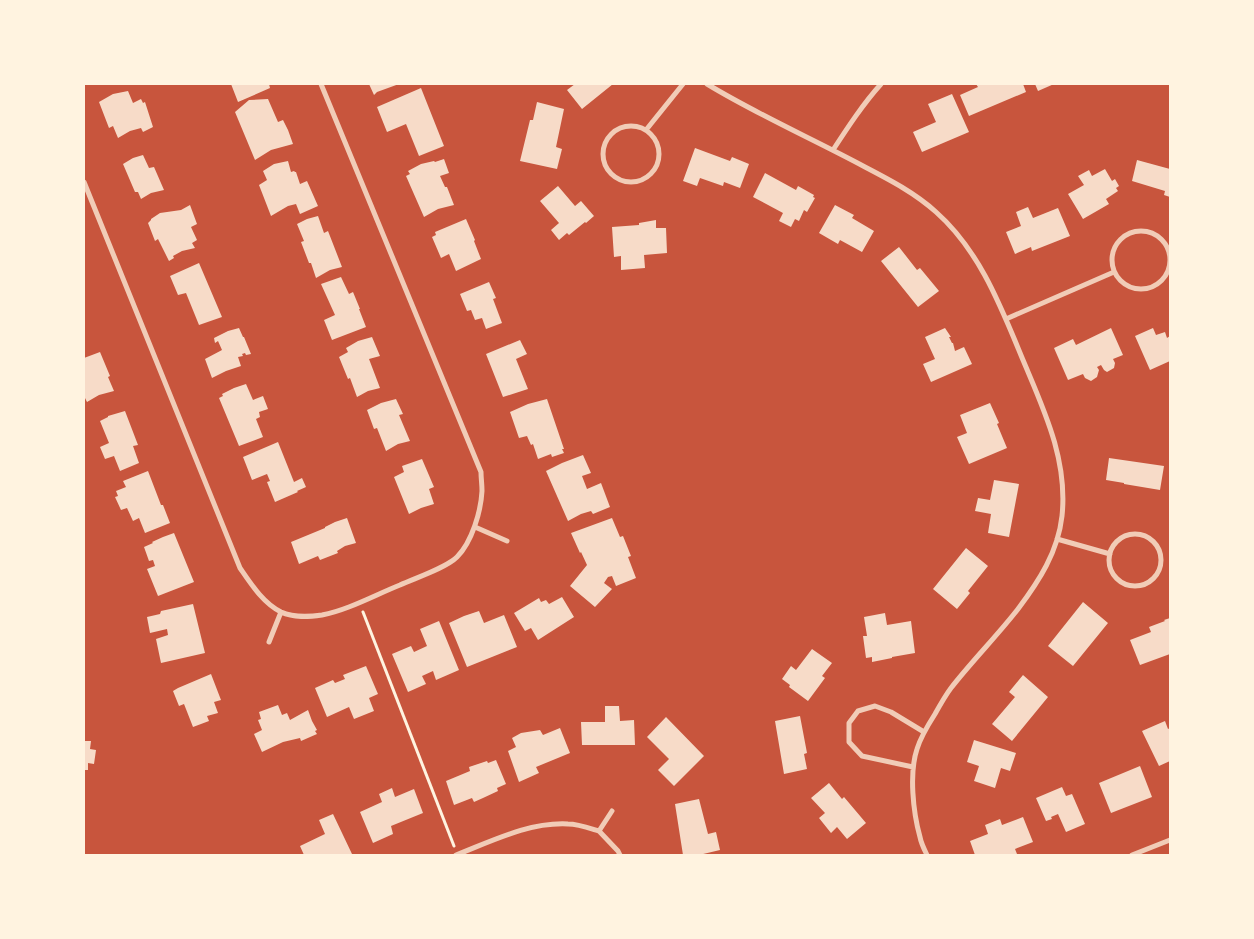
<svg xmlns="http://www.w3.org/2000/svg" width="1254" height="939" font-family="'Public Sans',sans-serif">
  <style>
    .building { fill: #f7dbc8 }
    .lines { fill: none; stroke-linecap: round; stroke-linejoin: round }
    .path { stroke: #fff3e0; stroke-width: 3 }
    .minor { stroke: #f1ccb7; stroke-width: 5 }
  </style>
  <rect width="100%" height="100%" fill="#c8553d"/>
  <path class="building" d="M231,84h38l1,4 -32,14z
    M369,84h30l-22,8 -3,3z
    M575,84h38l-31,25 -15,-19z
    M976,84h47l3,8 -57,24 -9,-21 18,-8z
    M1035,84h19l-16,7z
    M421,88l23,58 -25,10 -13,-32 -19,8 -10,-25z
    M128,91l5,12 8,-4 2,4 2,-1 8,25 -10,5 -2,-4 -11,3 -12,7 -5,-12 -4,2 -10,-26 14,-8z
    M952,94l17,38 -47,20 -9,-20 23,-10 -8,-18z
    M268,99l10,23 5,-2 5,10 5,14 -22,6 -16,10 -20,-48 14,-12z
    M537,102l27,7 -8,38 6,2 -5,20 -37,-8 10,-41h3z
    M695,148l35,13 2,-4 17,7 -9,24 -16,-6 -1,4 -23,-8 -3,8 -14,-5z
    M143,155l6,13 5,-1 10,23 -13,3 -10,6 -3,-7h-3l-12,-28 10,-6z
    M444,159l5,14 -9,3 5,11h2l7,18 -16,4 -14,8 -18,-41 4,-2 -2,-3 13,-7 13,-3 1,1z
    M1137,160l33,9v28l-6,-2 1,-4 -33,-10z
    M288,161l3,11 3,-1 1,1h1l4,12 7,-3 11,25 -18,8 -4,-10 -8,2 -17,10 -12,-31 8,-5 -4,-9 11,-7z
    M1105,169l7,12 3,-2 4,7 -3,2 2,3 -12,8 3,5 -26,15 -15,-25 16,-9 -6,-9 11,-6 3,6z
    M765,173l31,17 2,-4 16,9 -1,2 2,1 -8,14 -3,-2 -5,11 -4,-2 -4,8 -12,-6 4,-8 -30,-16z
    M558,186l17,20 6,-5 13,15 -8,7 -1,-1 -16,13 -2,-2 -8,7 -8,-10 8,-7 -19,-22z
    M190,205l7,19 -6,3 6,13 -5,3 3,5 -13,3 -9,5 1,2 -5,3 -11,-22 -3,2 -7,-18 3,-3v-1l9,-6 21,-3z
    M835,205l19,10 -2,3 22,13 -12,21 -22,-12 -2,4 -19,-11z
    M1028,207l5,11 25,-10 12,28 -38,15 -1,-4 -16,7 -9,-22 15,-6 -5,-14z
    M318,216l6,17 4,-2 14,36 -12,3 -14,8 -5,-15h-2l-8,-21 3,-1 -7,-17 10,-5z
    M466,219l9,21 -1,1 7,18 -25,12 -7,-17 -8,4 -9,-21 4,-2 -1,-3z
    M656,220v8h10l1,25 -23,2 1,13 -24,2v-14l-7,1 -2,-30 27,-2v-2z
    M899,247l18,23 3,-2 19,23 -21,16 -37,-46z
    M199,263l23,54 -23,8 -13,-32 -8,2 -8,-19z
    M341,277l8,17 4,-2 7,17h-1l7,18 -34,13 -8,-20 11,-5 -14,-31z
    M489,282l7,16 -3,1 9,24 -16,6 -4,-11 -7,2 -4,-10 -4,1 -7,-17z
    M239,328l4,9h1l7,17 -5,1 -1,-2 -3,1 1,2 -5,1 3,9 -15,5 -14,7 -7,-19 17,-9 -4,-9 -3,2 -1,-5 14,-7z
    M945,328l6,9h-2l3,6h1l2,8 9,-4 8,17 -41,18 -8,-18 12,-5 -10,-22z
    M1111,328l12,27 -10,4 2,4 -1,5 -7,4 -3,-2 -3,-5 -4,2 2,3 -2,7 -6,4 -6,-3 -2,-4 -15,6 -14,-32 19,-9 3,6z
    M1153,328l3,7 9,-3 2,6 3,-2v25l-20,9 -15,-34z
    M372,337l8,19 -11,3 11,29 -12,3 -11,6 -7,-19 -2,1 -9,-22 9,-5 -2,-4 12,-7z
    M520,340l7,14 -11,5 12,30 -25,8 -17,-43z
    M100,352l10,24 -2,1 6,14 -15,4 -12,7 -3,-6v-38z
    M246,384l7,16 10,-4 5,13 -9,3 1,5 -4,2 7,18 -24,9 -20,-48 4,-2 -1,-2 12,-6z
    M396,399l7,15 -4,1 11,26 -12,3 -12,7 -9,-23 -3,1 -7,-19 14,-7z
    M547,399l17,50h-2l2,4 -12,4 -1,-3 -13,5 -5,-15 -2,1 -4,-9 -8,2 -9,-26 18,-8z
    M990,403l9,20 -2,1 10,24 -38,16 -12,-27 10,-4 -7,-18z
    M125,411l13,34 -5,1 6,17 -19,8 -6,-15 -9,3 -5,-12 9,-4 -9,-22 8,-4v-1z
    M278,442l16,40 8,-4 4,9 -9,4 1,1 -23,10 -8,-20 3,-1 -3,-7 -15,6 -9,-23z
    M583,455l8,18 -9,3 5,13 14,-6 9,24 -17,7 -2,-3 -10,3 -13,7 -22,-50 16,-8z
    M1109,458l55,8 -4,24 -36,-6v-1l-18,-3z
    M422,459l12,28 -5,2 5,15 -13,4 -12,6 -15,-37 10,-5 -2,-6z
    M148,471l13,34h2l7,18 -25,10 -6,-15 -6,3 -6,-13 -6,2 -6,-13 3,-1 -2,-5 10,-4 -3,-6z
    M994,480l25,4 -10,53 -21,-4 3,-19 -16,-3 3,-13 12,2z
    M347,518l9,25 -11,3 -8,5 1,2 -18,7 -2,-4 -19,8 -8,-22 34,-14v-1l10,-5z
    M612,518l8,19 3,-1 8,20 -3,1 8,21 -20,8 -4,-10 -4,1 -4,6 8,6 -17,18 -25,-21 17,-21 -6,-13 -1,1 -9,-20z
    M174,533l20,49 -36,14 -11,-27 8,-3 -2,-6 -4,1 -5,-14 9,-4 -1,-1 11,-5z
    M966,548l22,18 -20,25 2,2 -13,16 -24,-20z
    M562,597l12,20 -36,23 -7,-12 -6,3 -11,-18 25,-15 2,4 5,-2 3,4z
    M1083,602l25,21 -35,43 -25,-20z
    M193,604l12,49 -44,10 -5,-24 12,-4 -1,-6 -17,4 -3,-16 13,-3 1,-3z
    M479,611l5,12 20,-8 13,32 -50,20 -18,-44 15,-7z
    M885,613l2,12 24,-4 4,32 -23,4v1l-20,4v-5l-6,1 -3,-22h4l-3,-19z
    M1170,618v36l-30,11 -10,-25 21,-8 -2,-5 16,-6 -1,-1z
    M439,621l20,49 -23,10 -3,-9 -11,5 4,8 -18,8 -16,-38 19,-8 3,6 13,-6 -7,-17z
    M812,649l20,14 -10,13 3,2 -17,23 -19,-14 1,-2 -8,-6 9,-13 5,4z
    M366,666l12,28 -9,4 5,13 -20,8 -5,-12 -22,10 -12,-29 18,-8 2,3 10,-4 -2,-4z
    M211,674l10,26 -7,2 4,11 -11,3 2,5 -16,6 -9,-23 -5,2 -6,-15 5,-3z
    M1023,675l25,22 -36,44 -20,-17 23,-27 -6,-5z
    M278,705l4,10 5,-2 3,7 18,-10 4,11 5,9 -2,1 2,3 -16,7 -1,-3 -17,4 -21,10 -8,-18 8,-4 -4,-10 3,-1 -2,-7z
    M605,706h14l1,15 14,-1 1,25h-53l-1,-23h24z
    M800,716l7,37 -3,1 3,15 -23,5 -9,-53z
    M666,717l38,39 -30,30 -16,-16 11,-11 -22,-22z
    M1165,721l3,8 2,-1v33l-11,5 -17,-35z
    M560,728l10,25 -34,14 3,6 -20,9 -11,-31 8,-4 -4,-9 9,-5 19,-3 3,5z
    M974,740l42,13 -6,18 -9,-3 -6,20 -21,-7 5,-15 -12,-4z
    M84,741h7l-1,8 6,1 -2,14 -6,-1v7h-4z
    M496,760l10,24 -9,4 1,3 -15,7 -9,4 -2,-4 -18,7 -8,-24 24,-10 -1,-4 18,-6 1,2z
    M1140,766l12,31 -41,16 -12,-30z
    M829,783l13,16 2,-2 22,26 -19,16 -10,-12 -6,6 -12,-15 6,-5 -14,-15z
    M1062,787l4,9 6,-2 13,30 -19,8 -8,-18 -7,3 1,2 -6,2 -10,-23z
    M392,788l3,9 19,-8 9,24 -32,13 2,8 -20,9 -13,-31 22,-10 -3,-8z
    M699,799l9,35 8,-2 4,18 -21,5h-16l-8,-51z
    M333,814l19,40 -4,1h-44l-4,-9 25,-12 -6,-14z
    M1023,817l10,25 -18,7 2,5 -3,1h-39l-5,-14 18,-7 -3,-9 15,-6 2,6z"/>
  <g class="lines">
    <path class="path" d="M363,612l91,234"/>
    <path class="minor" d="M707,84c51,31 106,55 158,83 25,13 50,26 71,45 44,39 65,95 87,148 21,50 45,100 39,156 -4,36 -23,65 -44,93 -21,27 -46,52 -67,79 -6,8 -11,17 -16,26 -7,11 -14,22 -18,35 -8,24 -4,63 3,88 1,6 4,12 7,18
      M603 154a28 28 0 1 1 56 0a28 28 0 1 1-56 0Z
      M646,130l37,-46
      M833,150c15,-23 30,-46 48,-66
      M84,182l156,386c11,16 23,35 41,44 13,6 27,5 41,3 26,-5 53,-20 78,-30 15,-7 46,-17 57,-28 15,-15 24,-46 25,-66 0,-7 -1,-13 -1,-19l-160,-388
      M1112 260a29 29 0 1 1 58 0a29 29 0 1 1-58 0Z
      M1006,319l108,-47
      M475,527l32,14
      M1109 560a26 26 0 1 1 52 0a26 26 0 1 1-52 0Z
      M1057,539l53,15
      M269,642l12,-30
      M913,767l-51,-11 -13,-14v-19l9,-12 17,-5 16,6 33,20
      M599,831l19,20 2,4
      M599,831l13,-20
      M456,855c36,-14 73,-33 112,-31 10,0 21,4 31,7
      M1132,855l38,-15"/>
  </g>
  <rect width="1254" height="939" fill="none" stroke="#fff3e0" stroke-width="170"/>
</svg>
